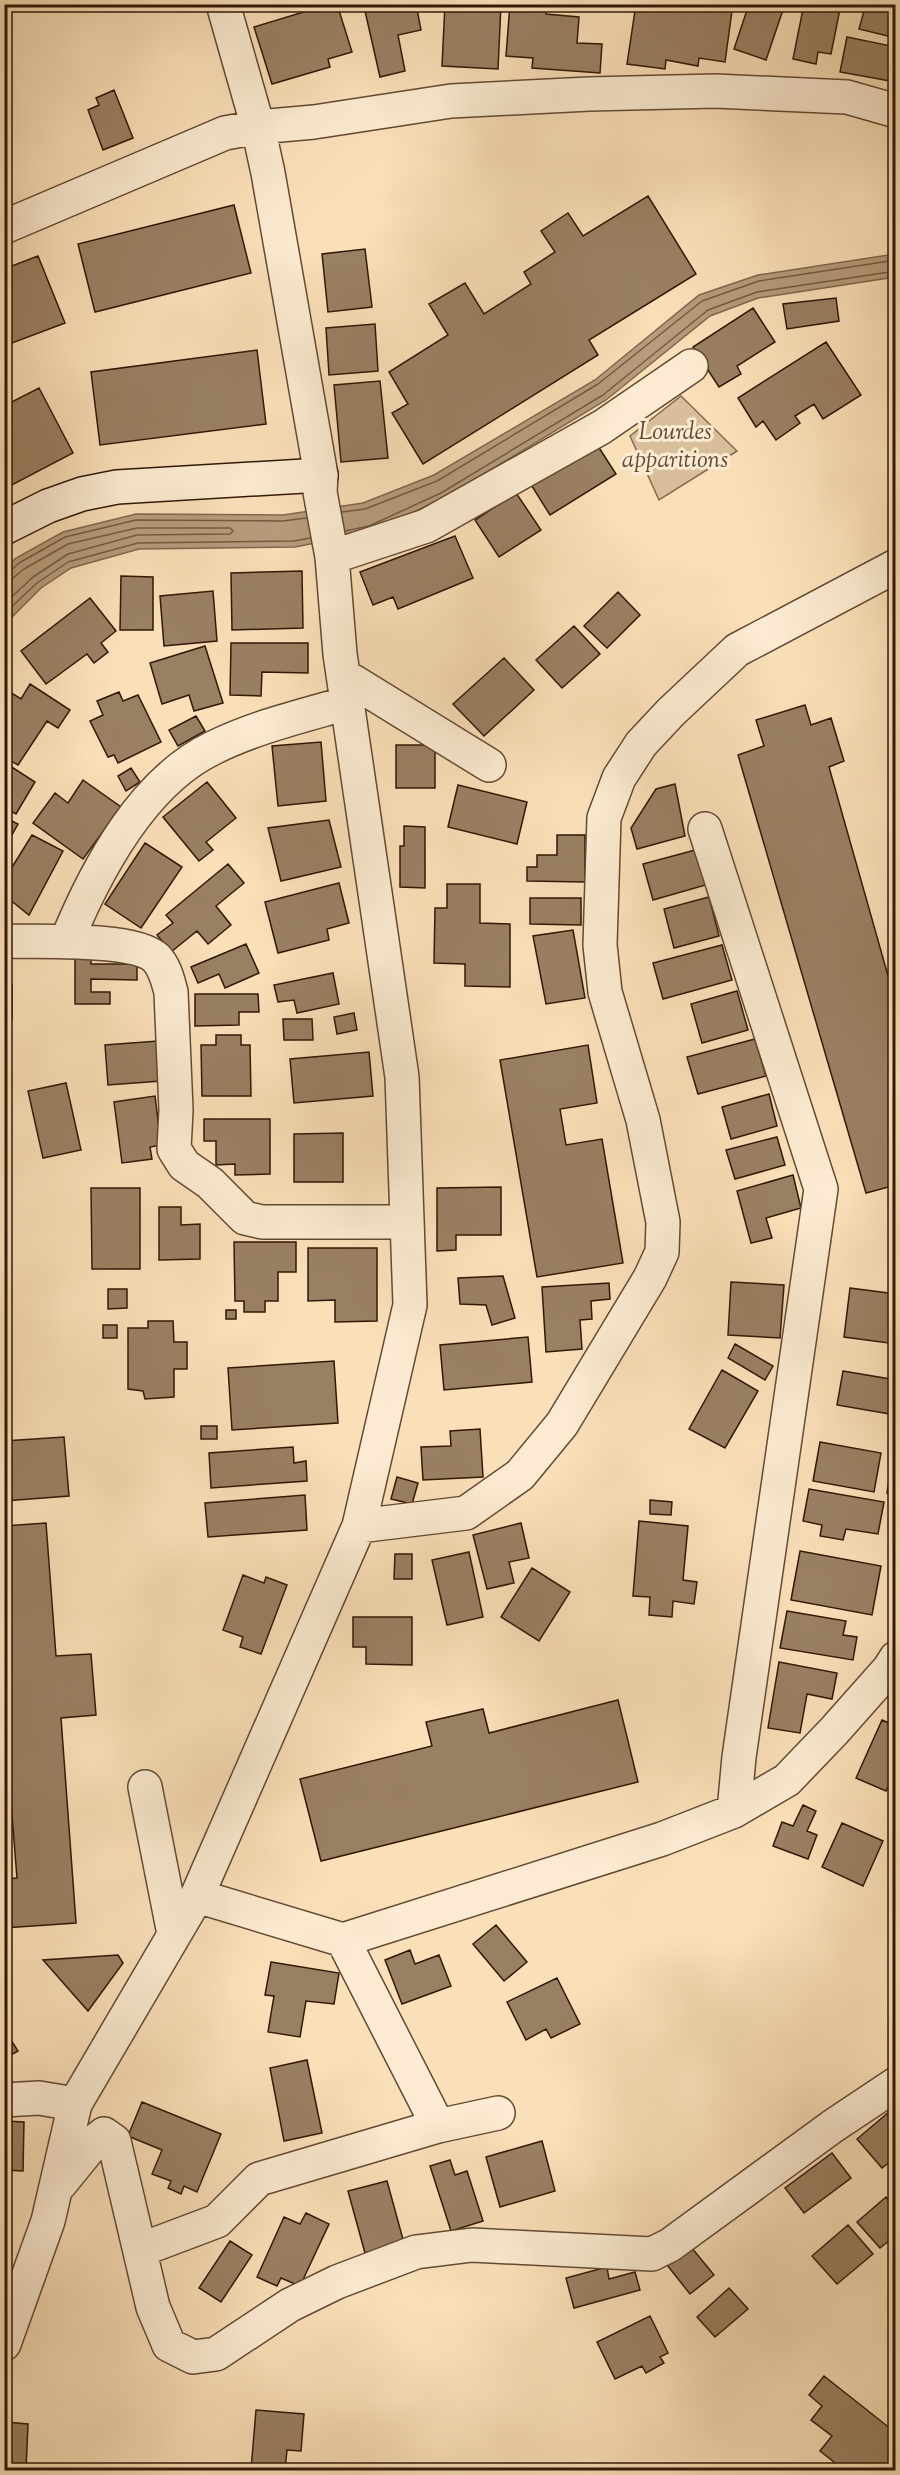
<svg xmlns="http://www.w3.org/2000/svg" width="900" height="2475" font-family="'Sorts Mill Goudy',serif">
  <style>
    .green { fill: #d8be9b; stroke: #846a50; stroke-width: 1.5 }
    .water { fill: #b69c7c; stroke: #81674d; stroke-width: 1.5 }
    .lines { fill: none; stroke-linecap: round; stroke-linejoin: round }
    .shore { stroke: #745a41; stroke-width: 1.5 }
    .building { fill: #9a8063; stroke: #311706; stroke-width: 1.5 }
    .street-casing { stroke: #634933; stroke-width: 36 }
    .secondary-casing { stroke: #311706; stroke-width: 36 }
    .street { stroke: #fcebd2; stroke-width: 33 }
    .secondary { stroke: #fcebd2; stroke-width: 33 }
    .labels { text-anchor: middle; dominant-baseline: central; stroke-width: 6; stroke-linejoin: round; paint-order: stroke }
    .park-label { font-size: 24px; font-style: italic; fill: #634933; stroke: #fcebd2 }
  </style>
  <rect width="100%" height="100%" fill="#fae0b9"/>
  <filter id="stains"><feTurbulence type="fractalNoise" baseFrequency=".00333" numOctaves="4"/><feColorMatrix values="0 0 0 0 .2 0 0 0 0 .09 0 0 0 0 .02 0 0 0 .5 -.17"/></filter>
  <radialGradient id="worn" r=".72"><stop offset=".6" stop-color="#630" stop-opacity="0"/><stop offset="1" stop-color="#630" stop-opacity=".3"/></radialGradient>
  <path class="green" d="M681,396l56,55 -78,49 -29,-64z"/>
  <path class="water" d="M895,254v23l-137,21 -48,18 -104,84 -162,98 -74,34 -75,15 -156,2 -68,19 -30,20 -36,36v-56l11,-10 47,-26 73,-18 147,1 80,-12 71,-28 161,-95 104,-85 59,-20z"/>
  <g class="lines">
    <path class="shore" d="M342,512l23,-3 72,-28 161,-97 104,-83 57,-20 137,-21
      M345,531l24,-5 72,-33 162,-98 105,-85 49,-18 139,-21
      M4,572h5l10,-9 46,-26 71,-17 147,1 23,-3
      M4,580l9,-2 11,-9 44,-25 69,-16h93l3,3 -3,3 -93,1 -69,19 -35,23 -29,27
      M4,614l33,-31 31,-21 70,-19 156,-2 16,-3"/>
  </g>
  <path class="building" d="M316,4h21l15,48 -24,7 2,8 -58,17 -18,-57 53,-16 -1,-4z
    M396,4h20l5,26 -23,5 7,36 -25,6 -15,-66z
    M445,4h56l-3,65 -56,-3z
    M510,4h36v10l33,3 -2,26 25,1 -2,29 -68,-5 1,-10 -27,-2z
    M636,4h76v4l20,3 -7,51 -26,-4 -1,8 -32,-6 -1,9 -38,-5z
    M749,4h36l-19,56 -32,-11z
    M804,4h37l-10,50 -13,-2 -2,12 -23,-5z
    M866,4h30v34l-37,-9z
    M847,37l49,10v35l-56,-10z
    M114,90l19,48 -30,12 -15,-40 11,-5 -3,-7z
    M648,196l48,78 -107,66 9,15 -175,109 -31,-51 16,-9 -19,-32 59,-37 -19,-31 36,-21 19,31 47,-30 -7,-12 31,-20 -14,-21 27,-18 15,23z
    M234,205l17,68 -156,39 -17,-68z
    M365,249l7,58 -44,5 -6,-58z
    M38,256l27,67 -61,23v-77z
    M836,298l3,23 -52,8 -4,-25z
    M753,308l22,34 -38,24 4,8 -22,13 -26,-40z
    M375,324l3,47 -49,4 -3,-47z
    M826,342l35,53 -38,24 -9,-15 -19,12 5,7 -24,17 -13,-19 -7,6 -18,-29z
    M257,350l9,74 -166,21 -9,-73z
    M380,381l8,77 -47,4 -7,-77z
    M39,388l34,65 -69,36v-83z
    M596,443l20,31 -66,41 -20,-32z
    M516,493l25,37 -42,27 -24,-37z
    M455,536l18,42 -75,31 -5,-12 -20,8 -13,-33z
    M302,571l1,57 -71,2 -1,-57z
    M121,576l32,1v53h-33z
    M213,591l4,50 -53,5 -4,-50z
    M618,592l22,23 -33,33 -23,-22z
    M90,598l26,33 -15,12 7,9 -14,11 -7,-9 -41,30 -25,-33z
    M574,626l26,28 -38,34 -26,-28z
    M231,643h77v30l-46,-1 -1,24 -31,-1z
    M205,646l18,57 -29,8 -5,-16 -27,9 -12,-41z
    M504,658l30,32 -50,46 -31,-32z
    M30,684l40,26 -12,18 -11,-7 -29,44 -14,-8v-58l6,-7 11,7z
    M119,692l4,9 15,-6 23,47 -43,21 -4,-8 -6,2 -18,-36 13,-6 -6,-14z
    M805,705l6,20 20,-7 13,43 -15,6 67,237v181l-30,8 -128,-438 26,-9 -8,-26z
    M196,716l9,15 -27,15 -9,-16z
    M321,742l5,59 -48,5 -6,-60z
    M396,745h39v43h-39z
    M4,762l31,20 -19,32 -12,-7z
    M131,768l9,14 -14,9 -8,-15z
    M83,780l38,27 -38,52 -50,-36 22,-30 13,10z
    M207,782l29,36 -30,24 7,8 -14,11 -36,-44z
    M675,784l10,52 -48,13 -6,-21 25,-39z
    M458,785l69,17 -10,42 -69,-17z
    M4,817l14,7 -14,25z
    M329,820l12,47 -60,14 -13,-53z
    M404,826l21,1v61l-25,-1v-41h4z
    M32,835l31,16 -34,64 -25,-20v-15z
    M557,835h28v47l-58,-1v-14h10v-12h20z
    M145,843l37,24 -41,61 -36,-24z
    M699,849l10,35 -56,16 -10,-36z
    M228,864l16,19 -28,23 15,19 -23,19 -11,-13 -26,21 -14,-17 16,-12 -7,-8z
    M339,883l10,40 -22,6 2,11 -51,13 -13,-51z
    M447,884h33v39l30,1v63l-45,-1v-22l-31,-1 1,-55h12z
    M709,897l10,39 -45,12 -10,-39z
    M530,898h51v27l-51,-1z
    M573,930l12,68 -39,6 -13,-68z
    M246,944l13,29 -34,15 -6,-14 -21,9 -7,-16z
    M722,945l10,35 -69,19 -10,-36z
    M75,957h16v7h46v16l-46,-1v13h19v12h-35z
    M333,973l6,31 -42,9 -3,-13 -16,2 -4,-17z
    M4,985h8v33h-8z
    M737,991l11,39 -46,13 -11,-39z
    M195,994h63l1,18h-20v13l-44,1z
    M354,1013l3,17 -20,4 -3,-17z
    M283,1019h29l1,21h-29z
    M216,1035h25v10h9l1,51h-49l-1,-51h15z
    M755,1039l11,37 -68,18 -11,-37z
    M158,1041l3,40 -53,4 -3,-40z
    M588,1045l9,58 -37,6 6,36 36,-6 21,124 -86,14 -37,-217z
    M369,1052l4,44 -79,7 -4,-44z
    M66,1083l15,67 -38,8 -15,-67z
    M769,1094l8,32 -46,13 -9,-32z
    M155,1096l6,49 -11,2 2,12 -30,4 -8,-61z
    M204,1119h66v55l-35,1v-11l-19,1v-24h-12z
    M343,1133v49h-49v-48z
    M777,1137l8,28 -50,14 -9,-29z
    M793,1175l8,33 -35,10 6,20 -21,5 -14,-52z
    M501,1187v48h-45v15l-19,1v-63z
    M91,1188h49v81h-48z
    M159,1207h22v18l19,-1v35l-41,1z
    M234,1242h62v30h-18v29h-13v11h-21v-11h-9z
    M308,1248h69v73l-42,1v-22l-27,1z
    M503,1276l12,42 -23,7 -6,-20 -26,-1 -2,-26z
    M731,1282l53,3 -4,53 -52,-3z
    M609,1283l1,16 -19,2 1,18 -12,1 2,29 -36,3 -4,-65z
    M850,1288l46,6v50l-52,-7z
    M108,1289h19v19l-19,1z
    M226,1310h10v9h-10z
    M148,1321h25l1,21h13v27h-13v28l-29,2 -2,-8 -15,-2v-61h20z
    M103,1325h14v13h-14z
    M528,1337l4,45 -88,8 -4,-45z
    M735,1344l38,22 -8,14 -37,-22z
    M334,1361l4,62 -106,7 -4,-62z
    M722,1370l36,21 -33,57 -36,-19z
    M843,1371l53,9v35l-59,-10z
    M201,1426h16v13h-16z
    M480,1429l3,48 -60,3 -2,-33 30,-1 -1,-15z
    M64,1437l5,59 -65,5v-60z
    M820,1442l61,11 -7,39 -61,-11z
    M293,1447l1,16 12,-2 1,20 -96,7 -2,-35z
    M893,1456h3v39l-9,-2z
    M397,1477l21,6 -6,21 -21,-5z
    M809,1489l75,13 -6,32 -32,-5 -3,11 -23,-4 2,-11 -19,-4z
    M305,1495l2,35 -99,7 -3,-34z
    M650,1500l22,2 -1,13 -21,-1z
    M639,1521l49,5 -5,54 14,2 -3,22 -21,-3 -1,16 -23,-2 1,-18 -17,-1z
    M46,1523l10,133 35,-2 5,61 -35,3 15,205 -72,5v-49l13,-1 -13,-165v-187z
    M521,1523l8,35 -20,4 5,21 -27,6 -14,-54z
    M800,1551l81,15 -9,49 -81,-15z
    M469,1552l14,65 -36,8 -15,-65z
    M395,1554h17v25h-18z
    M532,1568l38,24 -31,49 -38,-24z
    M243,1575l21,8 2,-6 21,8 -26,69 -21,-7 3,-10 -20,-7z
    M787,1611l59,10 -3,14 14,2 -4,23 -73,-12z
    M353,1617h59v48l-46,-1v-17h-13z
    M779,1662l58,11 -5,26 -25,-5 -7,39 -32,-5z
    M618,1700l20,82 -317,79 -21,-82 132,-33 -6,-24 57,-13 6,24z
    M882,1720l14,6v44l-10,21 -30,-13z
    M803,1805l13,6 -9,20 10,4 -9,24 -35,-13 9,-24 11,4z
    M842,1823l41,18 -20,45 -41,-19z
    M496,1925l31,37 -23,19 -31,-37z
    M410,1950l5,14 24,-9 12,31 -49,18 -17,-44z
    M118,1955l5,8 -35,48 -45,-51z
    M271,1962l68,11 -5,31 -28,-3 -6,36 -32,-5 6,-36 -9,-1z
    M557,1978l23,46 -29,14 -5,-9 -20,11 -19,-38z
    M4,2029l14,22 -14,8z
    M307,2060l15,73 -38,8 -14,-73z
    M142,2102l79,32 -24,58 -13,-6 -3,8 -13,-6 3,-7 -19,-7 10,-24 -34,-14z
    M896,2106v51l-14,11 -25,-29z
    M4,2121l20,1 -1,49 -19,-1z
    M542,2141l13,50 -55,16 -14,-50z
    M832,2153l19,25 -47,35 -19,-25z
    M450,2160l5,15 12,-4 16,50 -32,10 -21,-65z
    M387,2181l17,62 -39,10 -17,-62z
    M886,2197l10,11v27l-16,13 -23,-26z
    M306,2213l23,11 -29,62 -19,-8 -4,8 -20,-9 27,-60 16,7z
    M848,2225l25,29 -36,30 -25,-28z
    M230,2241l22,14 -31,47 -22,-14z
    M691,2247l23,28 -24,19 -23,-29z
    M607,2267l2,12 26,-7 5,18 -66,18 -8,-30z
    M729,2288l19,21 -33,28 -18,-20z
    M650,2316l18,37 -8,4 4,6 -18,10 -4,-7 -27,13 -18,-37z
    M824,2376l72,57v37h-52l-24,-19 12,-15 -21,-16 11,-14 -13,-11z
    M256,2410l48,4 -3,37 -14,-1 -2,20h-34z
    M5,2422l23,2 -2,46h-13v-2l-9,-3z"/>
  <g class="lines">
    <g class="street-casing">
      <path id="street" d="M4,227l221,-94 33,-6 56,-5 137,-21 138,-7 126,-3 132,6 49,14
        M332,557l94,-31 176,-99 89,-61
        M343,675l146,90
        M705,829l116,360 -82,568 -5,54
        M67,940c29,-70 75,-158 146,-192 42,-21 89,-32 134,-45
        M4,941c32,1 131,-4 152,17 9,9 12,23 15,34l5,118 -2,39 10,16 26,18 35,35 17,4h145
        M359,1526l107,-13 54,-38 42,-51 88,-146 12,-26 1,-30 -20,-102 -38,-128 -5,-47 4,-127 15,-40 22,-34 30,-32 66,-62 159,-84
        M145,1787l29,147
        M197,1896l146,44 319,-101 72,-28 53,-31 47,-49 55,-62 7,-11
        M343,1940l95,186
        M4,2100l35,-2 36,6
        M60,2184l35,-43 9,-7 10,7 39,166 16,38 24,12 23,-3 74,-49 47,-23 79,-30 56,-7 180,9 18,-9 163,-119 63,-42
        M140,2250l77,-29 42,-42 179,-53 60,-13
        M4,2344l44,-123 27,-117 122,-208 162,-370 51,-221 -8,-228 -62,-423 -8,-97 -12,-65 1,-17 -53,-302 -10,-46 -35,-123"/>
    </g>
    <g class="secondary-casing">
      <path id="secondary" d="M4,528l44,-22 34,-12 35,-7 204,-12"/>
    </g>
    <use href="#street" class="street"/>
    <use href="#secondary" class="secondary"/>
  </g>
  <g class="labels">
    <g class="park-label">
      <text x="675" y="433">Lourdes<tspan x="675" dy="28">apparitions</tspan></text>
    </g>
  </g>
  <rect width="900" height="2475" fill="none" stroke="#fae0b9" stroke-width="24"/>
  <rect x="6" y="6" width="888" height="2463" fill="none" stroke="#311706" stroke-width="3"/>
  <rect x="12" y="12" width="876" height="2451" fill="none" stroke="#311706" stroke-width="1.5"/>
  <rect width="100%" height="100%" filter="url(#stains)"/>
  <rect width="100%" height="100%" fill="url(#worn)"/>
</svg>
